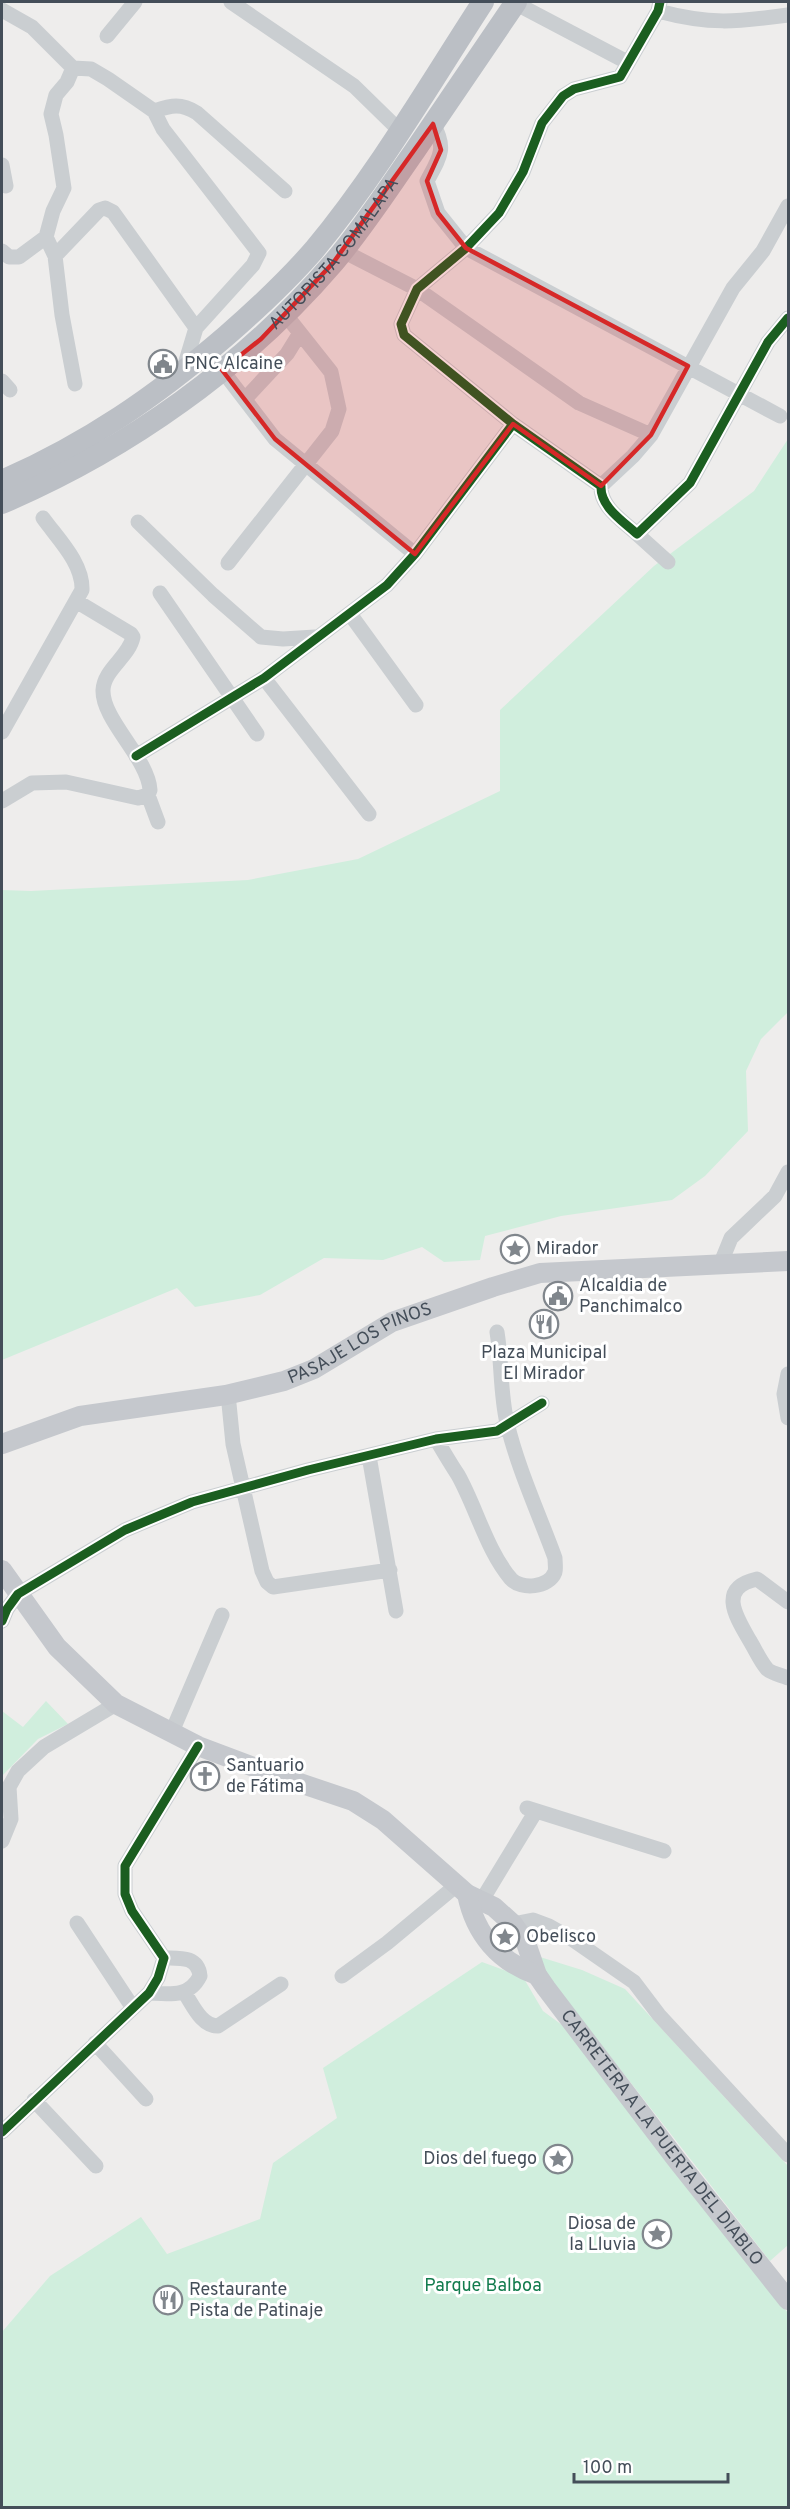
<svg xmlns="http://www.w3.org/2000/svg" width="790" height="2509" font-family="Overpass,sans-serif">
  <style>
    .green { fill: #d0eedd }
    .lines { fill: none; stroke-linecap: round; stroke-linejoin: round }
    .minor { stroke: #caced1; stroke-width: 15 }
    .major { stroke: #c5c8cd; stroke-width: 20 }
    .highway { stroke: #bbbfc5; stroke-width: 22 }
    .cycleway-casing { stroke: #fff; stroke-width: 13 }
    .cycleway { stroke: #1b5e20; stroke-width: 9 }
    .marked { fill: #d62828; fill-opacity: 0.2; stroke: #d62828; stroke-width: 4.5; stroke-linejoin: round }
    .labels { text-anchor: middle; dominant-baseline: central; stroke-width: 6; stroke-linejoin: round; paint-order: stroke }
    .street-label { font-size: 18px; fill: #444e59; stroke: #fff }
    .poi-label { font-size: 18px; fill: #444e59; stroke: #fff; text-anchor: start }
    .park-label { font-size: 18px; fill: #137c4e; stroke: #fff }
  </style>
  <rect width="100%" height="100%" fill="#eeedec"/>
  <path class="green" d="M788,439v573l-27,27 -15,32 2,60 -43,45 -33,24 -111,16 -76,20 -5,24 -36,2 -22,-15 -39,13 -59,-2 -64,37 -65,12 -18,-19 -175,72v-470l29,1 217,-11 110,-21 142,-68v-81l154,-144 100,-75z
    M46,1701l22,23 -30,15 -36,37v-65l21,16z
    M540,1957l42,13 43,19 163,177v79l-18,16 -225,-288z
    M482,1962l41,15 20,34 19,14 226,288v194l-786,1v-176l48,-56 91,-59 26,37 93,-35 13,-56 64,-45 -14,-50z"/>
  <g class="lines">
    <path class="minor" d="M231,2l123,84 45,44
      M515,3l112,59
      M2,10l30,17 41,41 -6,14 -11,13 -5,19 5,21 8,53 -11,23 -7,26 9,19 7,59 13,69
      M658,11c52,14 78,11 130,4
      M107,36l28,-34
      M73,68l18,1 17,10 46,32 9,18 96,124 -6,12 -57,63
      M154,111c18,-6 27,-8 43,2l88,78
      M433,124c14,24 7,33 -6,57l11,32 28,35 314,168
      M2,165l4,21
      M2,251l7,6h10l27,-20
      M343,251l74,38 162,114 72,32
      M55,256l44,-46 6,-2 8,4 83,116 -13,43
      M222,370l53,69 140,115
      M2,381l8,9
      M245,399l42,-45 13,-21
      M513,424l-109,-89 -3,-11 16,-35 49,-41 33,-35 24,-41 19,-49 21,-27 11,-7 46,-12 38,-66 2,-9
      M601,486l32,-30 18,-21 82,-147 30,-37 25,-45
      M138,522l75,73 48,42 22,2 32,-2
      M637,534l31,28
      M228,563l104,-132 7,-22 -8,-37 -46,-58
      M160,593l97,141
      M350,614l66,91
      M264,678l105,136
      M2,732l80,-142c1,-27 -24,-51 -39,-72
      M136,756l128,-78 123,-93 28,-31 98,-130 88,62c-1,21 22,35 36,48l53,-51 78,-141 20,-24
      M148,795l10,27
      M2,801l30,-18 34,-1 72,16 10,-3 2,-5c-2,-32 -48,-70 -47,-100 1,-21 26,-33 30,-53l-2,-3 -55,-33
      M720,1265l11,-27 44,-42 13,-24
      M788,1374l-4,20 4,24
      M228,1394l5,50 29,127 5,11 6,5 117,-17
      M436,1439c7,12 14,24 22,36 18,32 29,76 53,104 10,11 38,9 44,-7 1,-3 0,-10 0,-14 -16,-44 -37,-89 -48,-135 -7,-30 -5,-61 -10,-91
      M369,1456l27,155
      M788,1602l-31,-23c-40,9 -21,38 -7,62 5,8 10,20 17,28 5,5 15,6 21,9
      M2,1621l5,-12 11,-15 107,-64 67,-28 116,-32 128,-31 61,-8 45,-28
      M171,1734l51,-119
      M527,1808l137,43
      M2,1841l9,-22 -2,-32 9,-16 26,-24 72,-43
      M482,1900l54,-89
      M77,1923l56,85
      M513,1924l20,-4 16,6 23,13 62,43 25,33 129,140
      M342,1976l45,-33 71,-59
      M184,1992c9,13 17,34 34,34l63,-42
      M149,1993c20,1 40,5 51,-17 -2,-20 -20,-18 -36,-18
      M95,2043l51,56
      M34,2100l62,66
      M2,2132l147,-139 9,-15 6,-20 -32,-47 -7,-17v-28l73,-120"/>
    <g class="major">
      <path id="s1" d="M2,1444l78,-28 146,-21 58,-14 30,-12 78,-47 101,-35 47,-14 248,-12"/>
      <path id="s2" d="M2,1570l55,77 59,57 82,42 69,26 86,29 30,19 84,74 27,13 19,17 13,19 11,32 9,13 130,171 112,141"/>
      <path d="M467,1894c8,40 32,68 70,81"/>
    </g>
    <g class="highway">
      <path d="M2,481c86,-38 153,-84 224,-145 31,-27 61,-55 88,-86 64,-77 115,-165 169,-248"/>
      <path id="s3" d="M2,503c126,-54 242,-136 332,-241 29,-34 54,-73 80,-110 34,-50 68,-100 102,-150"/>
    </g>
    <g class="cycleway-casing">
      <path id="cycleway" d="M513,424l-109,-89 -3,-11 16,-35 49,-41 33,-35 24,-41 19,-49 21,-27 11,-7 46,-12 38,-66 2,-9
        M136,756l128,-78 123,-93 28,-31 98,-130 88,62c-1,21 22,35 36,48l53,-51 78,-141 20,-24
        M2,1621l5,-12 11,-15 107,-64 67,-28 116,-32 128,-31 61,-8 45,-28
        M2,2132l147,-139 9,-15 6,-20 -32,-47 -7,-17v-28l73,-120"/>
    </g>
    <use href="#cycleway" class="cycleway"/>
  </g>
  <path class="marked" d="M433,124l8,26 -14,31 11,32 28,35 222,118 -37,69 -50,51 -88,-62 -98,130 -140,-115 -53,-69 39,-31 72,-76z"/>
  <defs>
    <g id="civic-ring" transform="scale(1.5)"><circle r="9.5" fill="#fff" stroke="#80868c" stroke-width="1.5"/><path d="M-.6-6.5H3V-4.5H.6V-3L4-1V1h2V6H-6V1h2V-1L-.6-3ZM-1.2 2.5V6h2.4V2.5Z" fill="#80868c"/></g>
    <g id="sight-ring" transform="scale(1.5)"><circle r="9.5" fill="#fff" stroke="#80868c" stroke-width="1.5"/><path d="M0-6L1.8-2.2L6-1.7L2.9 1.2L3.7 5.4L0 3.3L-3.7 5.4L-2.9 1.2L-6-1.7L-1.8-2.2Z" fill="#80868c"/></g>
    <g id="restaurant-ring" transform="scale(1.5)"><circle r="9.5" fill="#fff" stroke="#80868c" stroke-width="1.5"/><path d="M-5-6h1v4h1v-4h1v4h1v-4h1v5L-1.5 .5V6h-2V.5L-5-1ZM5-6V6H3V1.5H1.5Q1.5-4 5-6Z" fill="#80868c"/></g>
    <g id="church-ring" transform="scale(1.5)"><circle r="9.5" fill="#fff" stroke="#80868c" stroke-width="1.5"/><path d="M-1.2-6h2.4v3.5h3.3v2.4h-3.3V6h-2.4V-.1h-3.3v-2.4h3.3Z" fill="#80868c"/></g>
  </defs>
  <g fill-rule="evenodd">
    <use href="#civic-ring" x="163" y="364"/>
    <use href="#sight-ring" x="515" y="1249"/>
    <use href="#civic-ring" x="558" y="1296"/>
    <use href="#restaurant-ring" x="544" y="1324"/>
    <use href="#church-ring" x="205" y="1776"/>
    <use href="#sight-ring" x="505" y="1937"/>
    <use href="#sight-ring" x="558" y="2159"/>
    <use href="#sight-ring" x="657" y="2234"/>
    <use href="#restaurant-ring" x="168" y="2300"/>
  </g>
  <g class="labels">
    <g class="street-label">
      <text stroke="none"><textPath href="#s3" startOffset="420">AUTOPISTA COMALAPA</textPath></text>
      <text stroke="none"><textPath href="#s1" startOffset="375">PASAJE LOS PINOS</textPath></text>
      <text stroke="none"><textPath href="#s2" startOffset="898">CARRETERA A LA PUERTA DEL DIABLO</textPath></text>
    </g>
    <g class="poi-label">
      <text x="184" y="364">PNC Alcaine</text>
      <text x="536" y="1249">Mirador</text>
      <text x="579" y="1286">Alcaldia de<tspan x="579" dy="21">Panchimalco</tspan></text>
      <text x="544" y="1353" text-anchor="middle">Plaza Municipal<tspan x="544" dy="21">El Mirador</tspan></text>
      <text x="226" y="1766">Santuario<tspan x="226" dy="21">de Fátima</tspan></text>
      <text x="526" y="1937">Obelisco</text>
      <text x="537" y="2159" text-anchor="end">Dios del fuego</text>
      <text x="636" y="2224" text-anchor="end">Diosa de<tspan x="636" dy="21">la Lluvia</tspan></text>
      <text x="189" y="2290">Restaurante<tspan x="189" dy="21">Pista de Patinaje</tspan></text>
    </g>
    <g class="park-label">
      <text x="483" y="2286">Parque Balboa</text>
    </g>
  </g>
  <rect width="790" height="2509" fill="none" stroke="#444e59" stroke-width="6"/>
  <path d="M574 2473v9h154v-9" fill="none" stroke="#444e59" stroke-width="3"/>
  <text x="583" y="2473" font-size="18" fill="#444e59" stroke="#ffffff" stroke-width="4.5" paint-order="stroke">100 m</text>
</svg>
